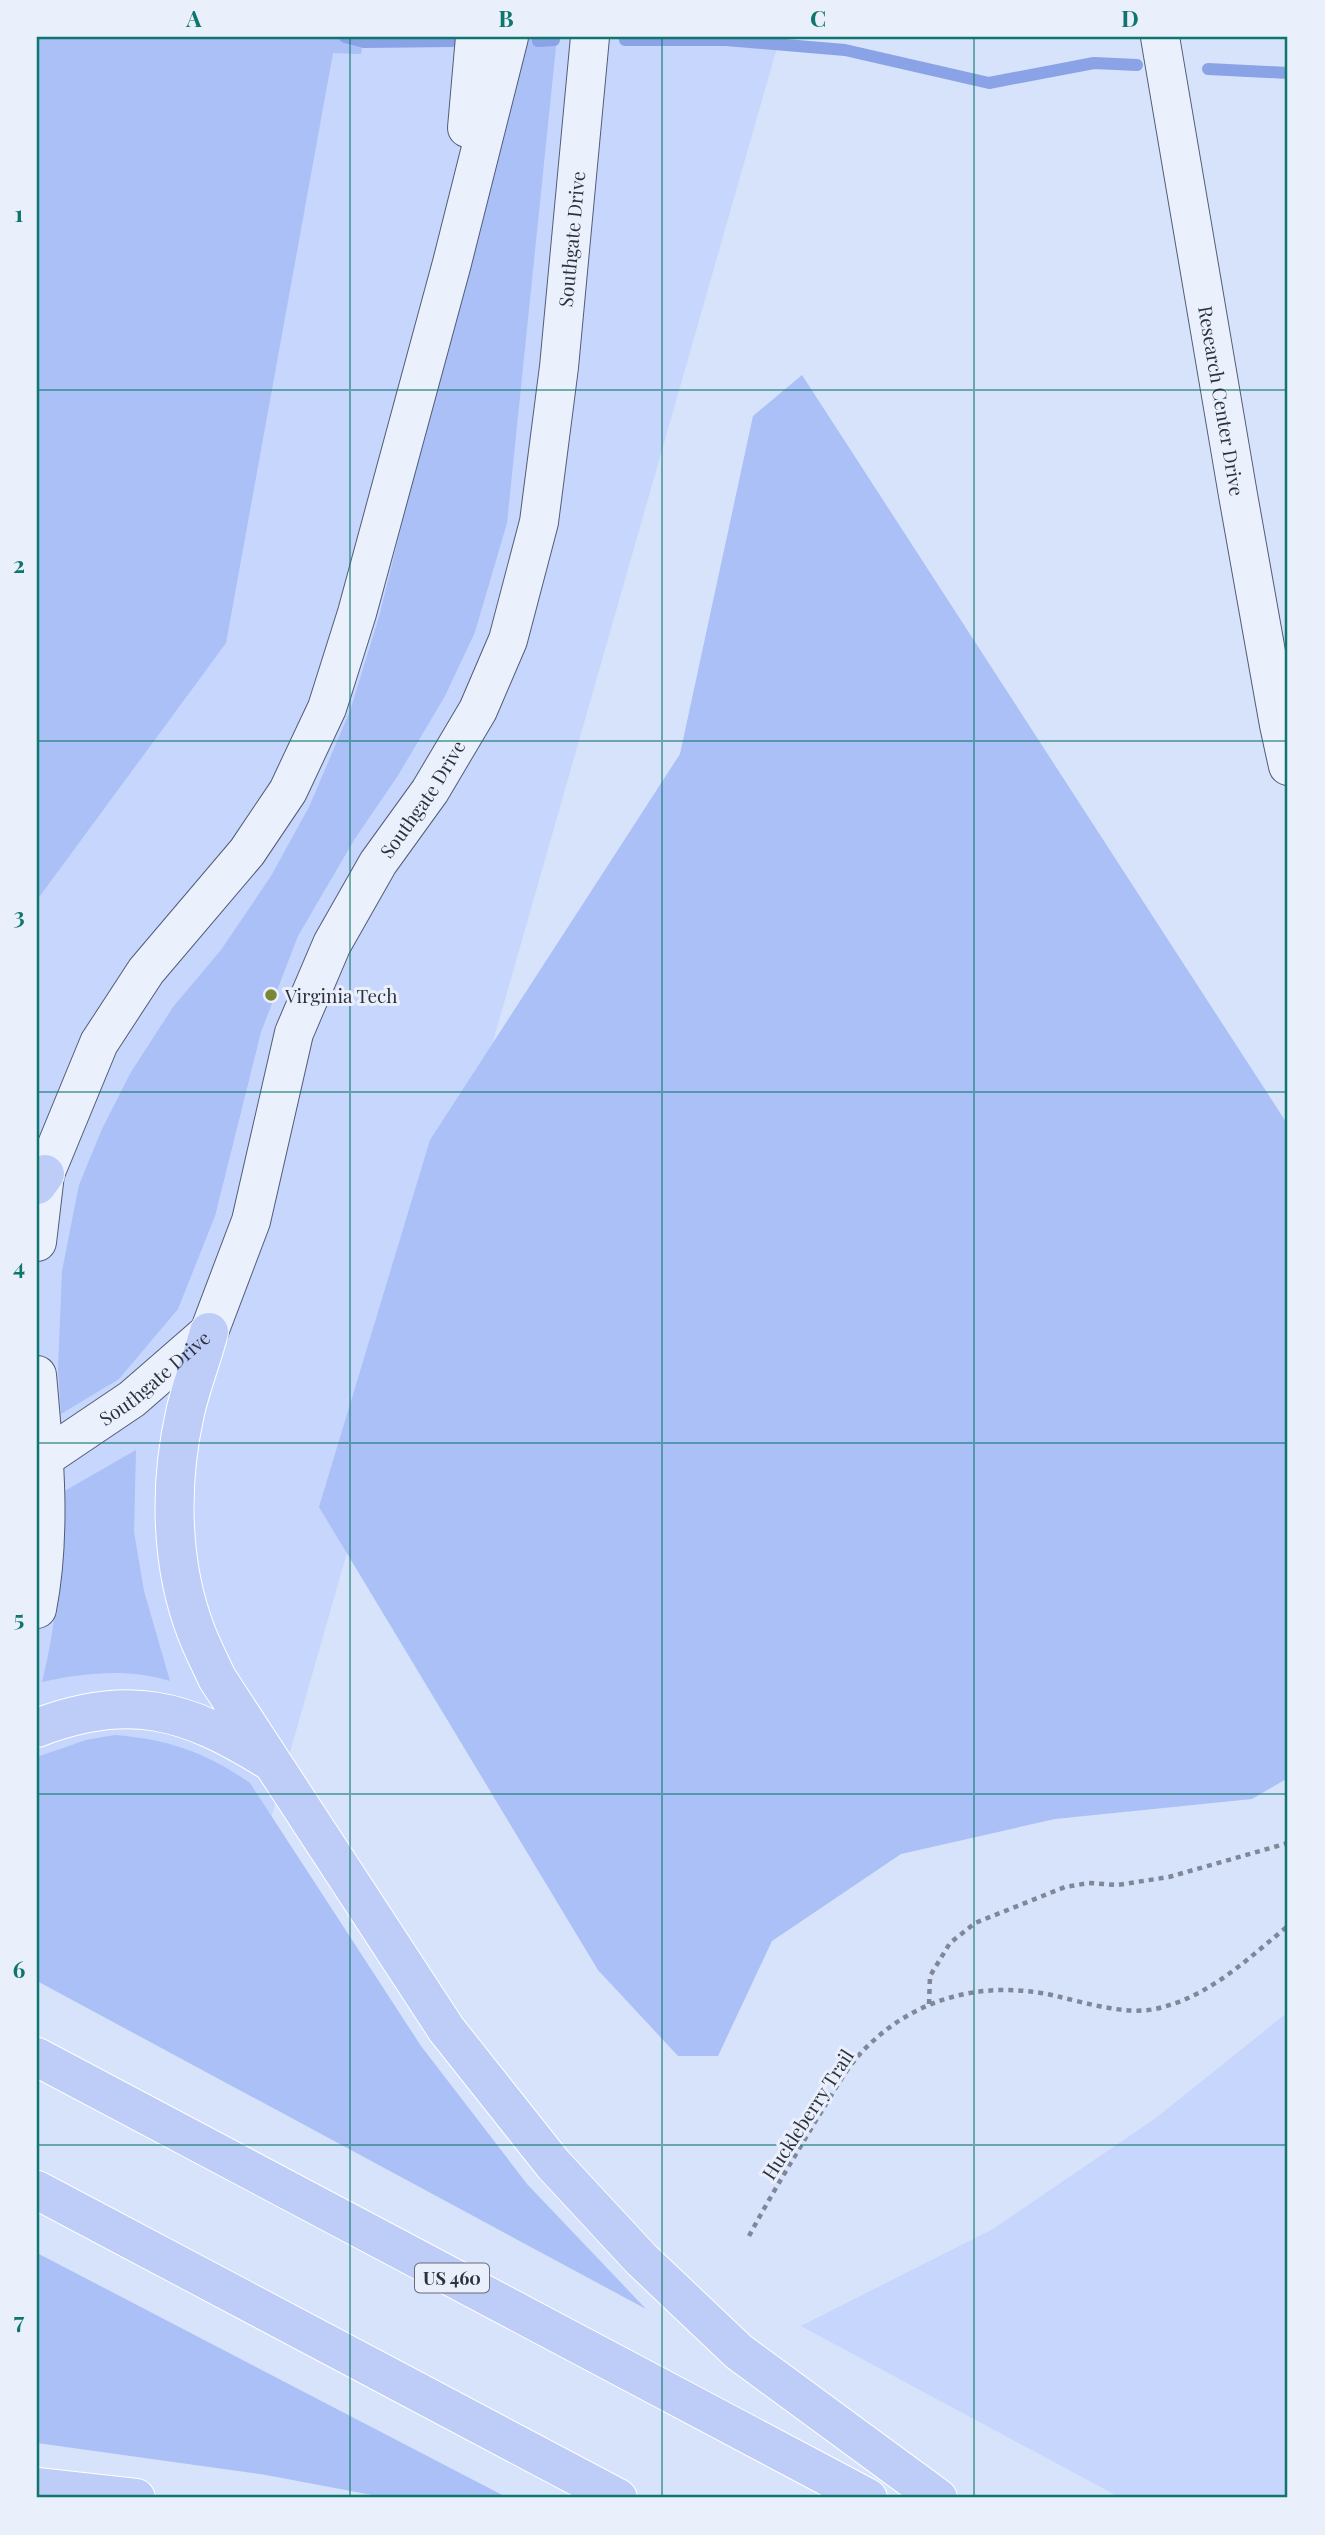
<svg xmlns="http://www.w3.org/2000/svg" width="1325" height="2535" font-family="'Playfair Display',serif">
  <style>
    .built { fill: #c6d6fc }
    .green { fill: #aac0f6 }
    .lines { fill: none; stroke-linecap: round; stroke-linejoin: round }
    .stream { stroke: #89a3e6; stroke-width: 12 }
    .secondary-casing { stroke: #525c77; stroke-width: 40 }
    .motorway-casing { stroke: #fff; stroke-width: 40 }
    .path { stroke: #7f8798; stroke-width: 4.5; stroke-dasharray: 5 5; stroke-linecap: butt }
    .secondary { stroke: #ebf0fd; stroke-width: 38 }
    .motorway { stroke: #bdcdf7; stroke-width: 38 }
    .grid { fill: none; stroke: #0f766e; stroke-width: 2; stroke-opacity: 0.55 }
    .poi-dot { fill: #798634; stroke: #eaeffc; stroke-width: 2.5 }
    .labels { text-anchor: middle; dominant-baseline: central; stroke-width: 6; stroke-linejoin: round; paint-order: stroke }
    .shield { fill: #eaeffc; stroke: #666b76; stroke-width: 2 }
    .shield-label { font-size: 18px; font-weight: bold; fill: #2d323d }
    .street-label { font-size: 19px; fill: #2d323d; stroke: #eaeffc }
    .poi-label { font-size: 19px; fill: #2d323d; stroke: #eaeffc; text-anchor: start }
    .neatline { fill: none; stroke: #0f766e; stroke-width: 2.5 }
    .grid-label { font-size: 23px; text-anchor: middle; font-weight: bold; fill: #0f766e }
  </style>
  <rect width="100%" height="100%" fill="#d7e2fb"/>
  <path class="built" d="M37,37h743l-574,2009 -169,-92z
    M1288,2012v486h-167l-320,-172 192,-97 163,-111z"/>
  <path class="green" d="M37,37h327l-3,17 -28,-1 -107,590 -189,257z
    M522,37h35l-50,486 -32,109 -30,64 -48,81 -43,63 -56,96 -37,96 -46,184 -37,93 -59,70 -58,35 -3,-44 4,-99 17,-86 23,-56 29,-57 42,-65 48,-57 50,-74 38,-69 41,-96 29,-94z
    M802,375l486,750v653l-36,21 -197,20 -154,35 -129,87 -54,115h-40l-80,-86 -279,-463 111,-367 250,-386 73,-338z
    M136,1450l-2,82 10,59 26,90c-43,-13 -85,-8 -128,1 17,-67 18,-121 19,-189z
    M115,1735c53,4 92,18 135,48l171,263 106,138 119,125 -609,-328v-224l49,-17z
    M37,2253l471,245h-120l-122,-23 -229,-32z"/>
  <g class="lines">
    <path class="stream" d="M345,37l19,5 88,-1
      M625,40h101l119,10 144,33 105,-20 43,2
      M538,41l16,-1
      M1208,69l80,4"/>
    <g class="secondary-casing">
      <g id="secondary">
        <path id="s1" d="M1160,37l78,458 41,230 9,41"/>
        <path d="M467,128l8,-91"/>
        <path d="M37,1242l8,-68 54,-131 47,-72 101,-119 41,-61 39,-83 30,-95 95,-350 57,-226"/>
        <path d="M37,1375c7,76 15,158 0,234"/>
        <path id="s2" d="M37,1463l95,-64 77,-67 42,-111 43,-188 38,-89 46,-81 52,-72 48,-81 30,-70 31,-118 20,-155 31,-330"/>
      </g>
    </g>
    <g class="motorway-casing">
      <path id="motorway" d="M37,1185l8,-11
        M209,1332c-7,27 -18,54 -24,81 -16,72 -15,152 12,221 6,15 13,29 20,44l229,351 107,135 88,95 98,93 199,146
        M37,1728c91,-35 149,-19 229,31
        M37,2057l831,441
        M37,2190l581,308
        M37,2487l99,11"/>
    </g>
    <path class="path" d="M929,2004l1,-28 20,-33 25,-20 90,-36 24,-4 28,2 52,-8 119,-34
      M749,2236c22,-41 46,-80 69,-119 13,-20 25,-44 41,-62 52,-57 123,-76 197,-59 30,7 69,19 99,13 55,-12 92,-50 133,-83"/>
    <use href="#secondary" class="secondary"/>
    <use href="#motorway" class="motorway"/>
  </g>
  <path class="grid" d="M350,37v2461M662,37v2461M974,37v2461M37,390h1251M37,741h1251M37,1092h1251M37,1443h1251M37,1794h1251M37,2145h1251"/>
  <circle class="poi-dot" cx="271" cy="995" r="7"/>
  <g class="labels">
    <rect class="shield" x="415" y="2263.5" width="74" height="29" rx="5"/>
    <g class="shield-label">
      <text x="452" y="2278">US 460</text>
    </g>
    <g class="street-label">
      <text stroke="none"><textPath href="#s2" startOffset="1384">Southgate Drive</textPath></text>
      <text stroke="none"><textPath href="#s1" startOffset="369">Research Center Drive</textPath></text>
      <text stroke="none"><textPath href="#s2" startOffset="796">Southgate Drive</textPath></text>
      <text stroke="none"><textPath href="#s2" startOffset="145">Southgate Drive</textPath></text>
      <text transform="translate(807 2114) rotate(-57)">Huckleberry Trail</text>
    </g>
    <g class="poi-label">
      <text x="285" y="995">Virginia Tech</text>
    </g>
  </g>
  <rect width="1325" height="2535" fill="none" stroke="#eaeffc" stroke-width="77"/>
  <rect x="38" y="38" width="1248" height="2458" class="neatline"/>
  <g class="grid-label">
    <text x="194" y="27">A</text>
    <text x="506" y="27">B</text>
    <text x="818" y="27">C</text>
    <text x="1130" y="27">D</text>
    <text x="19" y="222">1</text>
    <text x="19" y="573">2</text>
    <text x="19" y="924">3</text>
    <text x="19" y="1275">4</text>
    <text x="19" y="1627">5</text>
    <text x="19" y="1978">6</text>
    <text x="19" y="2329">7</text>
  </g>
</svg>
